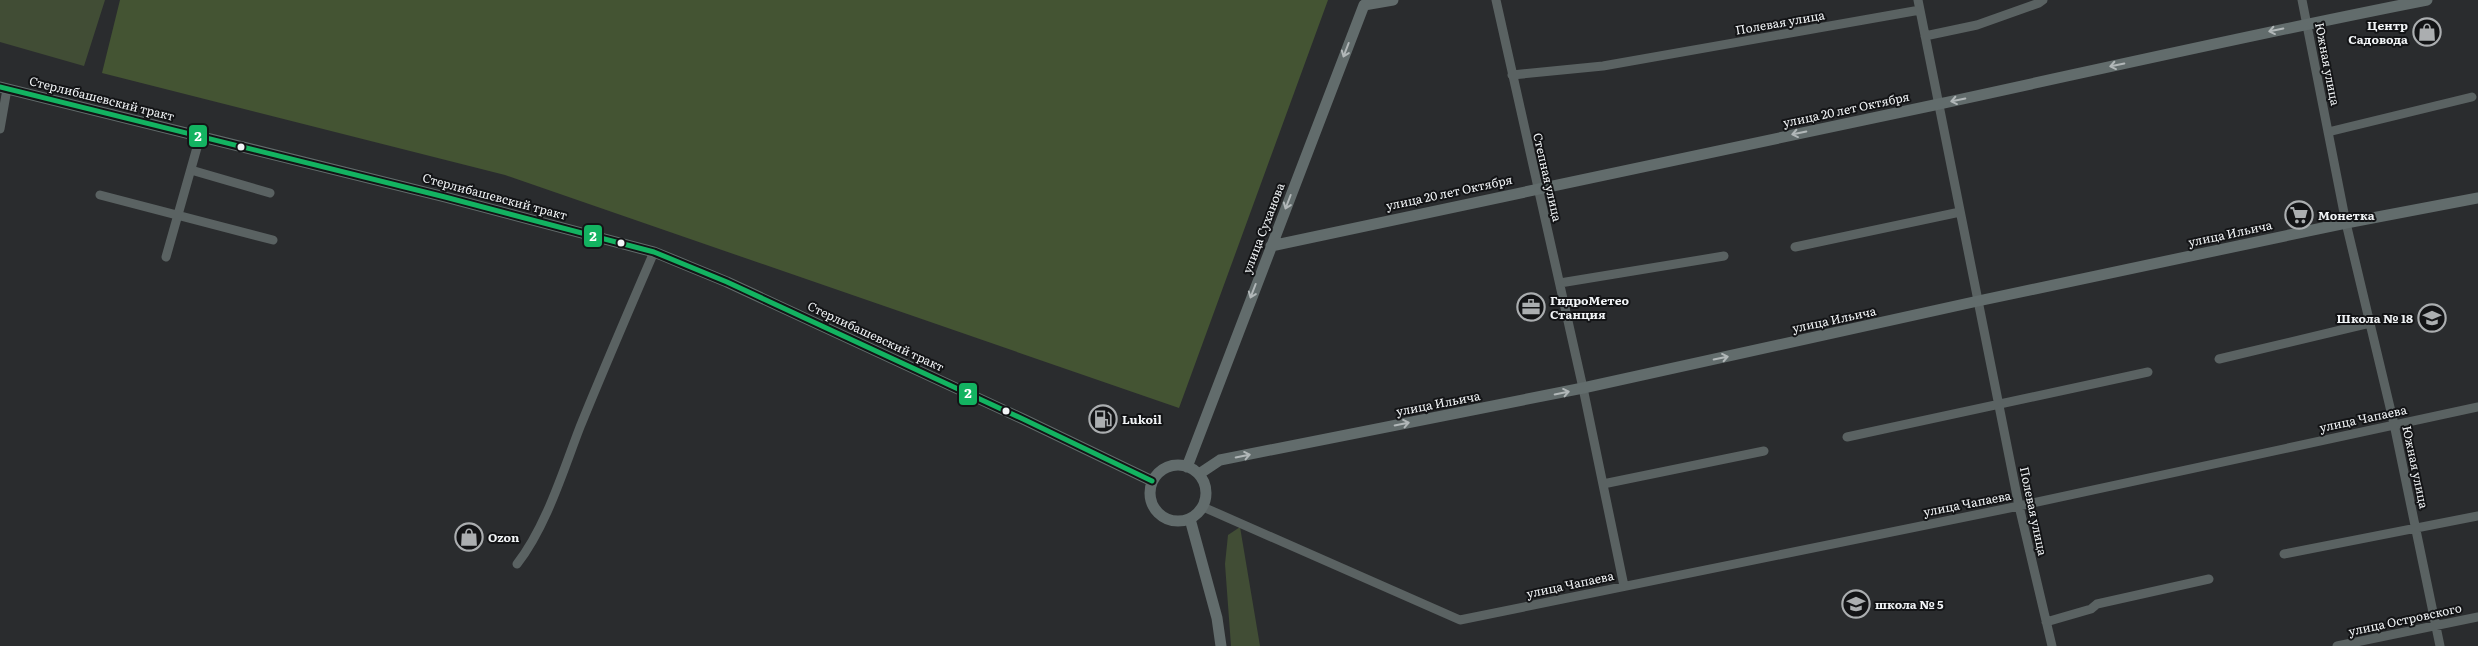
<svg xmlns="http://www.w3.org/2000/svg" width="2478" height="646" font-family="Literata,serif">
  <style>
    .green { fill: #414d35 }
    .forest { fill: #445433 }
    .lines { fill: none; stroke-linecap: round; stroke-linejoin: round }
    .minor { stroke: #5a6262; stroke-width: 9 }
    .major { stroke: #626c6c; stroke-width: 11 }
    .bus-1-casing { stroke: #131416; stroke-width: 9 }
    .bus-1 { stroke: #13b361; stroke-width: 5 }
    .oneway { stroke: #b1b7b8 }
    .bus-dot { fill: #f1f4f6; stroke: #131416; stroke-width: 2 }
    .labels { text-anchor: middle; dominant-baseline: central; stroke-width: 4; stroke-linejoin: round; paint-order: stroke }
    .street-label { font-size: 12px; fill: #f1f4f6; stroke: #131416 }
    .poi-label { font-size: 12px; font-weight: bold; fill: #f1f4f6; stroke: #131416; text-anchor: start }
    .line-badge { stroke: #131416; stroke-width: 2 }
    .badge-label { font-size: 14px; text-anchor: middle; font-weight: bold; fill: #fff }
  </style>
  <rect width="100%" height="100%" fill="#2a2c2e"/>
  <path class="green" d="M0,0h105l-21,66 -84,-24z
    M1240,527l20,119h-29l-6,-82 3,-29z"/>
  <path class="forest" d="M120,0h1208l-149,408 -674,-233 -403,-102z"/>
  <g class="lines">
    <path class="minor" d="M1496,0l87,388 41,198
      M1918,0l101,506 33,140
      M2302,0l44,223 48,201 46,222
      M1925,36l52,-11 62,-22 4,-3
      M1512,75l91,-9 317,-56
      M0,129l7,-40
      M2328,132l144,-35
      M191,170l79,23
      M100,195l173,45
      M1795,247l165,-35
      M166,257l34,-120
      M1560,283l164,-27
      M2219,359l151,-36
      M1847,437l301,-65
      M1603,484l161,-33
      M1203,507l257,113 559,-114 459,-99
      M2284,554l194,-38
      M517,564c29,-37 46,-93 63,-137 24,-59 49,-117 74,-175
      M2046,622l45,-13 6,-5 112,-25
      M2337,646l141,-29"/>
    <path class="major" d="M0,87l445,110 209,55 73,30 296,137 129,62
      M1271,246c222,-49 445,-94 668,-142 162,-35 324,-72 488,-104
      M1150 493a28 28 0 1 1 56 0a28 28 0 1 1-56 0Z
      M1187,467l177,-462 29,-5
      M1199,474l21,-14 363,-72 395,-87 368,-78 132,-25
      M1190,519l27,99 4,28"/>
    <g class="bus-1-casing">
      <path id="bus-1" d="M0,87l445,110 209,55 73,30 296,137 129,62"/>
    </g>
    <use href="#bus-1" class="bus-1"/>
  </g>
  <defs><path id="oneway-shaft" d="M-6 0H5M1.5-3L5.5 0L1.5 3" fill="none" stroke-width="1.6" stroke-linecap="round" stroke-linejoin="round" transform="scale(1.25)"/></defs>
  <g class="oneway">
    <use href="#oneway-shaft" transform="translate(2276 30) rotate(168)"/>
    <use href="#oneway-shaft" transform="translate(1346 50) rotate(111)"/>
    <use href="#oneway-shaft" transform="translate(2117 65) rotate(168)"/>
    <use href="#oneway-shaft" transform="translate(1958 100) rotate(168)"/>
    <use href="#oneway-shaft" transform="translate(1799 133) rotate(168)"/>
    <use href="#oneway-shaft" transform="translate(1288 202) rotate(111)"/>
    <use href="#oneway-shaft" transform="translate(1253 291) rotate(111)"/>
    <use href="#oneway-shaft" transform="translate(1721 358) rotate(-12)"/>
    <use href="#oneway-shaft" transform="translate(1562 393) rotate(-11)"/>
    <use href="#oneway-shaft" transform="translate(1402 424) rotate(-11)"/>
    <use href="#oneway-shaft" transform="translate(1243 456) rotate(-11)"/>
  </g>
  <defs>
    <g id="shop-ring" transform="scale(1.4375)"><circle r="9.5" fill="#131416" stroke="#abaeb0" stroke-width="1.5"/><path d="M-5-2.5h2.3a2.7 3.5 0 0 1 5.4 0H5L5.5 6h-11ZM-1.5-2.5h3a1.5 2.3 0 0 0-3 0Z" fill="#abaeb0"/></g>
    <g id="supermarket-ring" transform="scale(1.4375)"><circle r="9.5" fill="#131416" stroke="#abaeb0" stroke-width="1.5"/><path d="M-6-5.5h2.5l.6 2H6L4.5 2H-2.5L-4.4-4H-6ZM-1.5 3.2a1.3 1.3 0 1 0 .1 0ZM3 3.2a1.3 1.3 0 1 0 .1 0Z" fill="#abaeb0"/></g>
    <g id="office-ring" transform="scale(1.4375)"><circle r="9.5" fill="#131416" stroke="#abaeb0" stroke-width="1.5"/><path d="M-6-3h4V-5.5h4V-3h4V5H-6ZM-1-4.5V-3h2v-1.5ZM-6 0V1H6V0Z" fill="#abaeb0"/></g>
    <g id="school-ring" transform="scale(1.4375)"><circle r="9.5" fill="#131416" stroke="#abaeb0" stroke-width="1.5"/><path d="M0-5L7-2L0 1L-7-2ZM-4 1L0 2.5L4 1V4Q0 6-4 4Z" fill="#abaeb0"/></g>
    <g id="fuel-ring" transform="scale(1.4375)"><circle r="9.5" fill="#131416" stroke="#abaeb0" stroke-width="1.5"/><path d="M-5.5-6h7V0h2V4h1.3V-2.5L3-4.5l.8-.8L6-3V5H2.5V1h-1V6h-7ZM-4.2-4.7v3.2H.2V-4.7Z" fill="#abaeb0"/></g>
  </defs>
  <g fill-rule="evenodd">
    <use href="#shop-ring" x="2427" y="32"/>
    <use href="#supermarket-ring" x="2299" y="215"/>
    <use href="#office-ring" x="1531" y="307"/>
    <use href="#school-ring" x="2432" y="318"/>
    <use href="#fuel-ring" x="1103" y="419"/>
    <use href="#shop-ring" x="469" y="537"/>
    <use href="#school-ring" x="1856" y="604"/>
  </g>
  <g class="bus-dot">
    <circle cx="241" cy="147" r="4.5"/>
    <circle cx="621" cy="243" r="4.5"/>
    <circle cx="1006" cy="411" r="4.5"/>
  </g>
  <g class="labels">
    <g class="street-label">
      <text transform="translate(1780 22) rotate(-10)">Полевая улица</text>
      <text transform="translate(2328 64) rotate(79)">Южная улица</text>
      <text transform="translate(102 98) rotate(14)">Стерлибашевский тракт</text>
      <text transform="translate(1846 109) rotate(-12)">улица 20 лет Октября</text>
      <text transform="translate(1548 177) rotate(77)">Степная улица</text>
      <text transform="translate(1449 192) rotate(-12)">улица 20 лет Октября</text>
      <text transform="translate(495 196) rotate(15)">Стерлибашевский тракт</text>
      <text transform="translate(1263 228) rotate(-69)">улица Суханова</text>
      <text transform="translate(2230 233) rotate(-12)">улица Ильича</text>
      <text transform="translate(1834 319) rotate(-12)">улица Ильича</text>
      <text transform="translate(876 336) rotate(25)">Стерлибашевский тракт</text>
      <text transform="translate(1438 403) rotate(-11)">улица Ильича</text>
      <text transform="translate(2363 418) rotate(-12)">улица Чапаева</text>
      <text transform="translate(2416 467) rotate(78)">Южная улица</text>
      <text transform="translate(1967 503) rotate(-11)">улица Чапаева</text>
      <text transform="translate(2034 511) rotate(78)">Полевая улица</text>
      <text transform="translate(1570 584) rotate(-12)">улица Чапаева</text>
      <text transform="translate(2405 619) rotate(-12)">улица Островского</text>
    </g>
    <g class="poi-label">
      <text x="2408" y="25" text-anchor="end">Центр<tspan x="2408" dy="14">Садовода</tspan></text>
      <text x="2318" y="215">Монетка</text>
      <text x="1550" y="300">ГидроМетео<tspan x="1550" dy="14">Станция</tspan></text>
      <text x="2413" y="318" text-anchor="end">Школа № 18</text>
      <text x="1122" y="419">Lukoil</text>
      <text x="488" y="537">Ozon</text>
      <text x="1875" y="604">школа № 5</text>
    </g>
  </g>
  <g class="line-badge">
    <rect x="188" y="124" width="20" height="24" rx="5" fill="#13b361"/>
    <rect x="583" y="224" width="20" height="24" rx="5" fill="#13b361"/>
    <rect x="958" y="382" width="20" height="24" rx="5" fill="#13b361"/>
  </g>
  <g class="badge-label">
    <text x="198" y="141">2</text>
    <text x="593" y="241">2</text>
    <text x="968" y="398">2</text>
  </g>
</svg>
